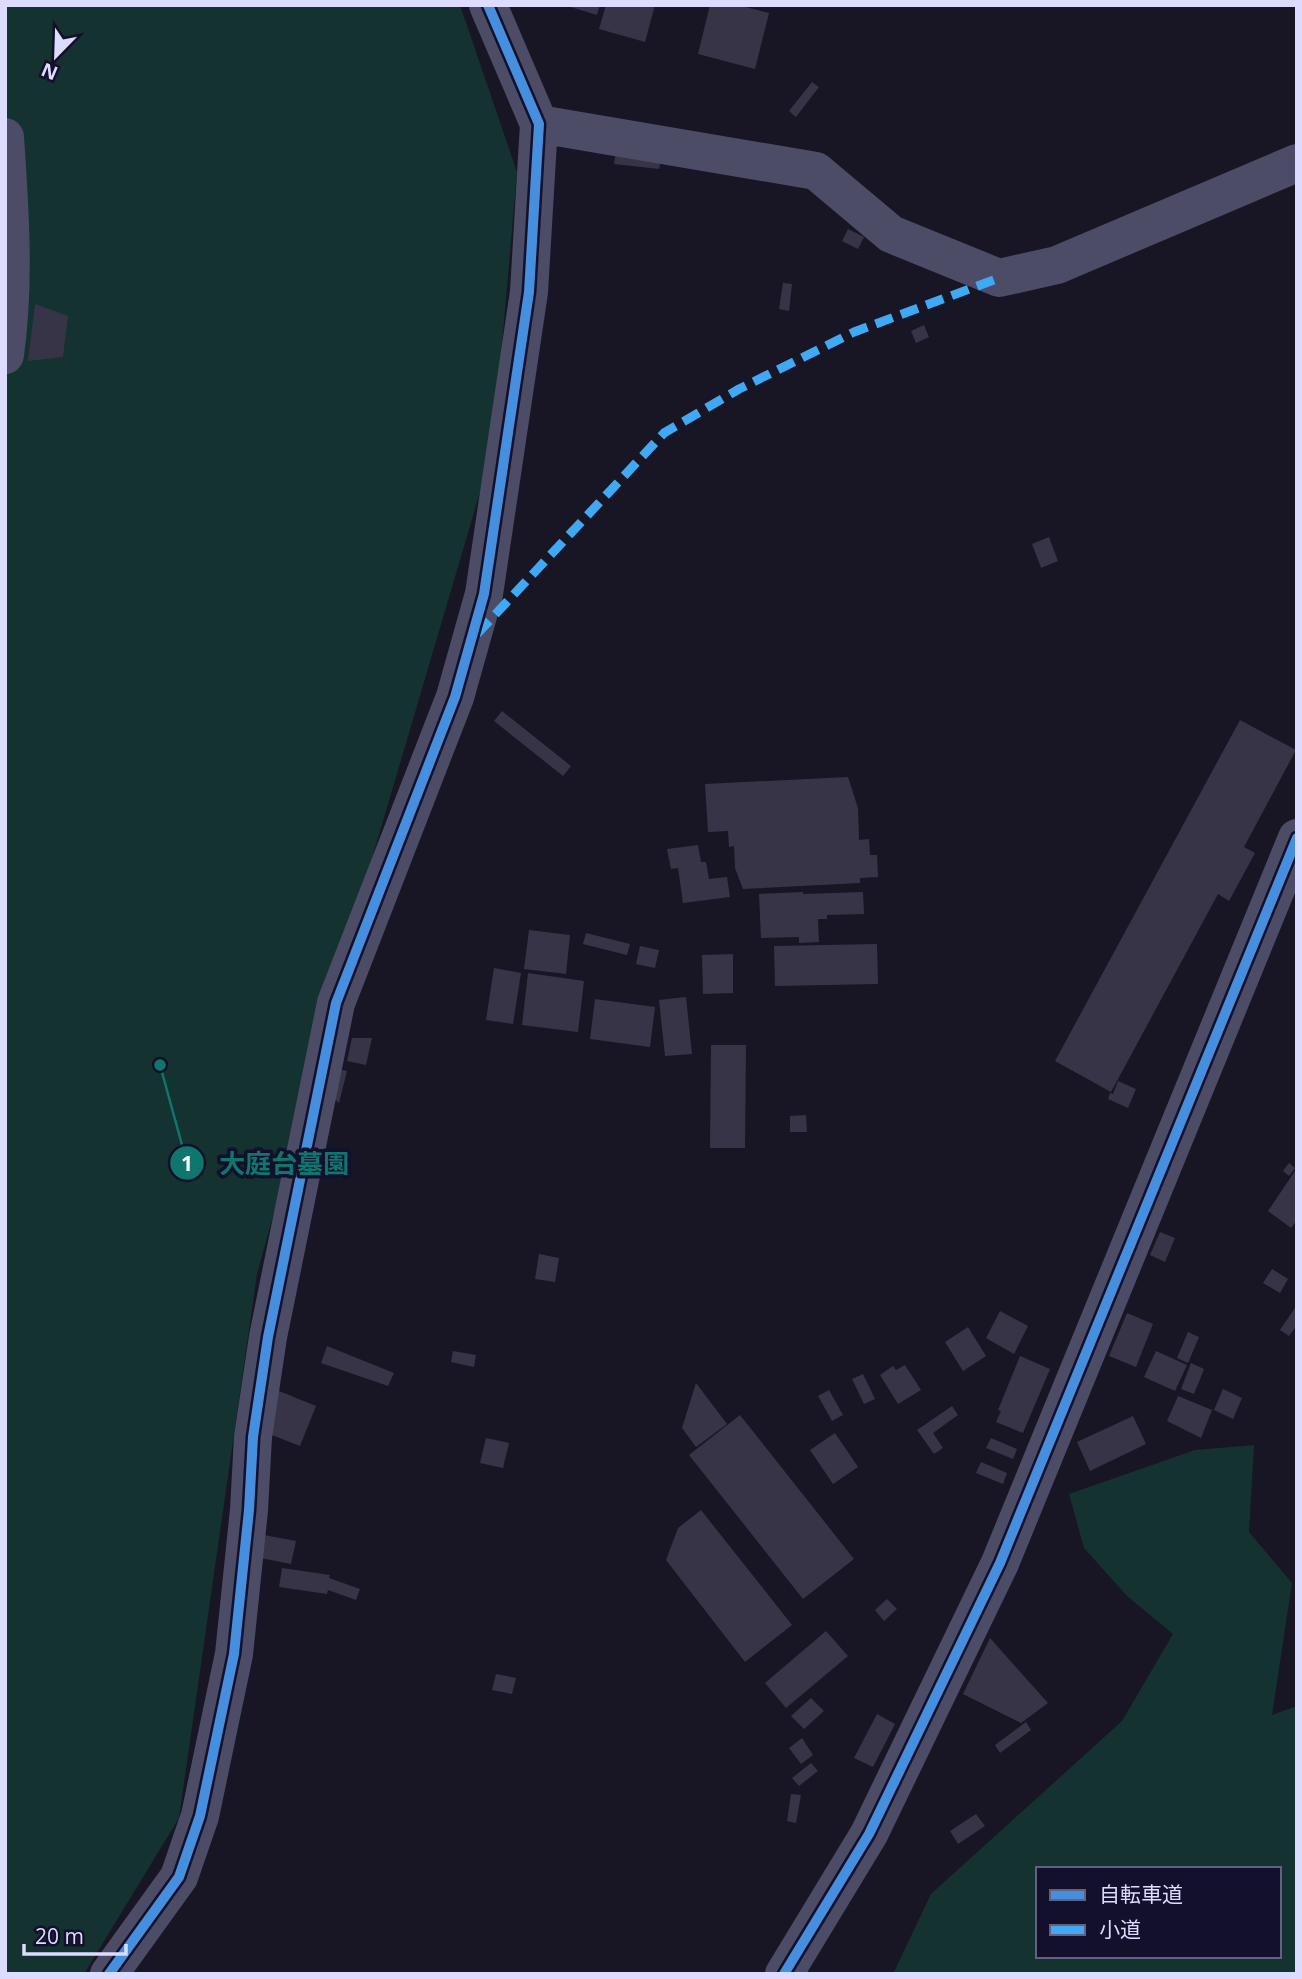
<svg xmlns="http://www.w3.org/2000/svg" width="1302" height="1979" font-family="'Open Sans','Noto Sans JP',sans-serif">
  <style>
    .green { fill: #143230; fill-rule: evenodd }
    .building { fill: #363446 }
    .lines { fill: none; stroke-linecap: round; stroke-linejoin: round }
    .minor { stroke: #4c4c66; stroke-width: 38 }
    .quiet { stroke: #3fa9f5; stroke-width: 9; stroke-dasharray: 18 9; stroke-linecap: butt }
    .cycleway-casing { stroke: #13102b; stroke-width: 15 }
    .cycleway { stroke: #468fdf; stroke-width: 10 }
    .leader { fill: none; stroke: #0f766e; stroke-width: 2.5 }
    .callout-dot { fill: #0f766e; stroke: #13102b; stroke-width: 2.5 }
    .mark-label { font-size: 21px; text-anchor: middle; font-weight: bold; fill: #fff }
    .callout-label { font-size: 26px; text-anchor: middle; font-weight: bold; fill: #0f766e; stroke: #13102b; stroke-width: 7; stroke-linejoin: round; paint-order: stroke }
  </style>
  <rect width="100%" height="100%" fill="#181625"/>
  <path class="green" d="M5,5h455l57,167 -24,276 -120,407 -116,419 -78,544 -95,156h-79z
    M1254,1445l-5,87 43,51 -20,132 25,-9v268h-404l38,-80 191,-173 51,-87 -46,-38 -43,-48 -15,-54 126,-44zM1038,1869h241v87h-241z"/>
  <path class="building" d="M564,5h36l-3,10z
    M606,5h49l-10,37 -46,-13z
    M710,5h28l31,8 -14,56 -57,-15z
    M812,82l7,5 -23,30 -7,-6z
    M616,151l45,9 -2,9 -45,-5z
    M848,229l16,8 -6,12 -16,-8z
    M783,283l9,1 -3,27 -10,-2z
    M35,304l33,12 -5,41 -35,4z
    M924,325l5,12 -13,6 -5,-12z
    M1049,537l9,24 -17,7 -9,-24z
    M502,711l69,55 -8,10 -69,-55z
    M1240,720l56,30 -52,97 11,6 -26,48 -11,-7 -107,198 -56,-31z
    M848,777l10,31 1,32 10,-1 1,16h7l1,22 -18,1v5l-117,6 -8,-21 -1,-22 -5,1 -1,-16 -20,1 -3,-48z
    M698,845l3,17h5l3,17 18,-2 3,20 -47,6 -5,-35 -7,1 -4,-20z
    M803,892v2l60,-2 1,22 -37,1v4h-9l1,23 -20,1v-6l-38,1 -2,-44z
    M529,930l41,5 -4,39 -42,-5z
    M586,933l44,11 -3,11 -44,-11z
    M877,944l1,40 -103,2 -1,-40z
    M640,946l19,4 -4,18 -19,-4z
    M733,954v39l-30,1 -1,-39z
    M494,968l27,5 -8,51 -27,-4z
    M528,973l56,8 -6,51 -56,-7z
    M686,997l6,57 -27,2 -6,-56z
    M595,999l60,8 -5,40 -60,-8z
    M352,1038h20l-6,27 -19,-4z
    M711,1045h35l-1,103h-35z
    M333,1068l14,3 -8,32 -12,-11z
    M1118,1081l18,8 -8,19 -20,-9 2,-6 3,1z
    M806,1115l1,17h-17v-16z
    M1289,1163l6,5 -6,8 -6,-5z
    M320,1166l23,3 -2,9 -23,-4z
    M1297,1168v52l-6,8 -23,-17z
    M1160,1232l15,6 -10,24 -15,-7z
    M539,1254l20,4 -4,24 -20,-3z
    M1272,1269l16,10 -8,14 -17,-10z
    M1297,1305v20l-8,11 -9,-6z
    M1000,1311l28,15 -14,28 -28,-16z
    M1127,1313l26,11 -17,43 -27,-11z
    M968,1327l18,29 -23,15 -18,-29z
    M1188,1332l11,5 -11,26 -11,-5z
    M327,1346l67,27 -6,13 -67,-23z
    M453,1351l23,4 -2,12 -23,-5z
    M1156,1351l31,14 -12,26 -31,-14z
    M1020,1356l30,13 -27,64 -27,-11 5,-11 -3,-1z
    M1191,1363l13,6 -10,25 -13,-5z
    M905,1365l16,25 -23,14 -18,-29 13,-9 3,4z
    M863,1374l12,25 -11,5 -12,-25z
    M696,1383l31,41 -31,23 -14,-19z
    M274,1389l42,17 -16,40 -36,-14z
    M1223,1389l19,9 -9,21 -19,-9z
    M829,1390l14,25 -11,6 -14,-25z
    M1178,1396l34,14 -11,28 -34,-17z
    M952,1406l6,9 -25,18 10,15 -9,6 -17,-24z
    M740,1415l114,144 -51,40 -114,-144z
    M1133,1416l13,28 -56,27 -13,-29z
    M835,1433l23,34 -25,17 -23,-34z
    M486,1438l23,5 -6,25 -23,-5z
    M991,1438l26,11 -4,10 -27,-11z
    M981,1462l26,11 -4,11 -27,-11z
    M701,1510l91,115 -47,37 -79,-102 12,-32z
    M264,1535l32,6 -5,23 -31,-6z
    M282,1568l48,7 -1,3 31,11 -4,11 -28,-10 -1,4 -48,-7z
    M887,1599l10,10 -13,12 -9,-11z
    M826,1631l22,25 -62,52 -21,-25z
    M990,1638l58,65 -27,20 -58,-29z
    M496,1674l20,4 -4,16 -20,-4z
    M811,1698l13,13 -20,18 -13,-13z
    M877,1714l18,10 -22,43 -19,-9z
    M1026,1722l5,8 -31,23 -5,-8z
    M802,1738l11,17 -12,9 -12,-16z
    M811,1763l7,8 -19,15 -7,-8z
    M791,1794l10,1 -5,28 -9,-2z
    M976,1814l9,12 -27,18 -8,-13z"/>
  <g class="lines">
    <path class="minor" d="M539,124l277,47 75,63 108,44 58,-13 240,-102
      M5,137c5,72 10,146 0,218
      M109,1974l70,-97 21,-61 34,-162 15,-144 4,-73 15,-100 68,-334 119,-306 29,-103 45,-302 10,-168 -51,-119
      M784,1974l85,-140 131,-271 297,-725"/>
    <path class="quiet" d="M477,634l187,-201 75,-44 115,-57 145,-54"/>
    <g class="cycleway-casing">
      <path id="cycleway" d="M109,1974l70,-97 21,-61 34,-162 15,-144 4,-73 15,-100 68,-334 119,-306 29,-103 45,-302 10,-168 -51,-119
        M784,1974l85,-140 131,-271 297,-725"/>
    </g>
    <use href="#cycleway" class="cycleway"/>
  </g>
  <path class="leader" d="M160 1065L187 1163"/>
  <g class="callout-dot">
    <circle cx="160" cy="1065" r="7"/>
    <circle cx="187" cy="1163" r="18"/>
  </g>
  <g class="mark-label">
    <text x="187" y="1171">1</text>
  </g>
  <g class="callout-label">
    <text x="284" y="1173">大庭台墓園</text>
  </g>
  <rect width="1302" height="1979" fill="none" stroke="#dddbff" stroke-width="14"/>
  <rect x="1036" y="1867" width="245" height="91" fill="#13102b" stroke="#646180" stroke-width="2"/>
  <rect x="1050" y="1890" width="35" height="10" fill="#468fdf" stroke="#646180" stroke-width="2"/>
  <text x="1099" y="1902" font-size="21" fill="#dddbff">自転車道</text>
  <rect x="1050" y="1925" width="35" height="10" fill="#3fa9f5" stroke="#646180" stroke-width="2"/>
  <text x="1099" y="1937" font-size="21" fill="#dddbff">小道</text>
  <g transform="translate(56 56) rotate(203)" stroke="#13102b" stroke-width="5" paint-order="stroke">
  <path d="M0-5L12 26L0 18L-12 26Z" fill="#dddbff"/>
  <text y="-10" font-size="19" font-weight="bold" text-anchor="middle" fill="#dddbff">N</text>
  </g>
  <path d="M24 1944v10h102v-10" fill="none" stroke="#dddbff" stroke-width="3.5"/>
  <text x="35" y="1944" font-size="21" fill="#dddbff" stroke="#13102b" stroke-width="5" paint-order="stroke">20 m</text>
</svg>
